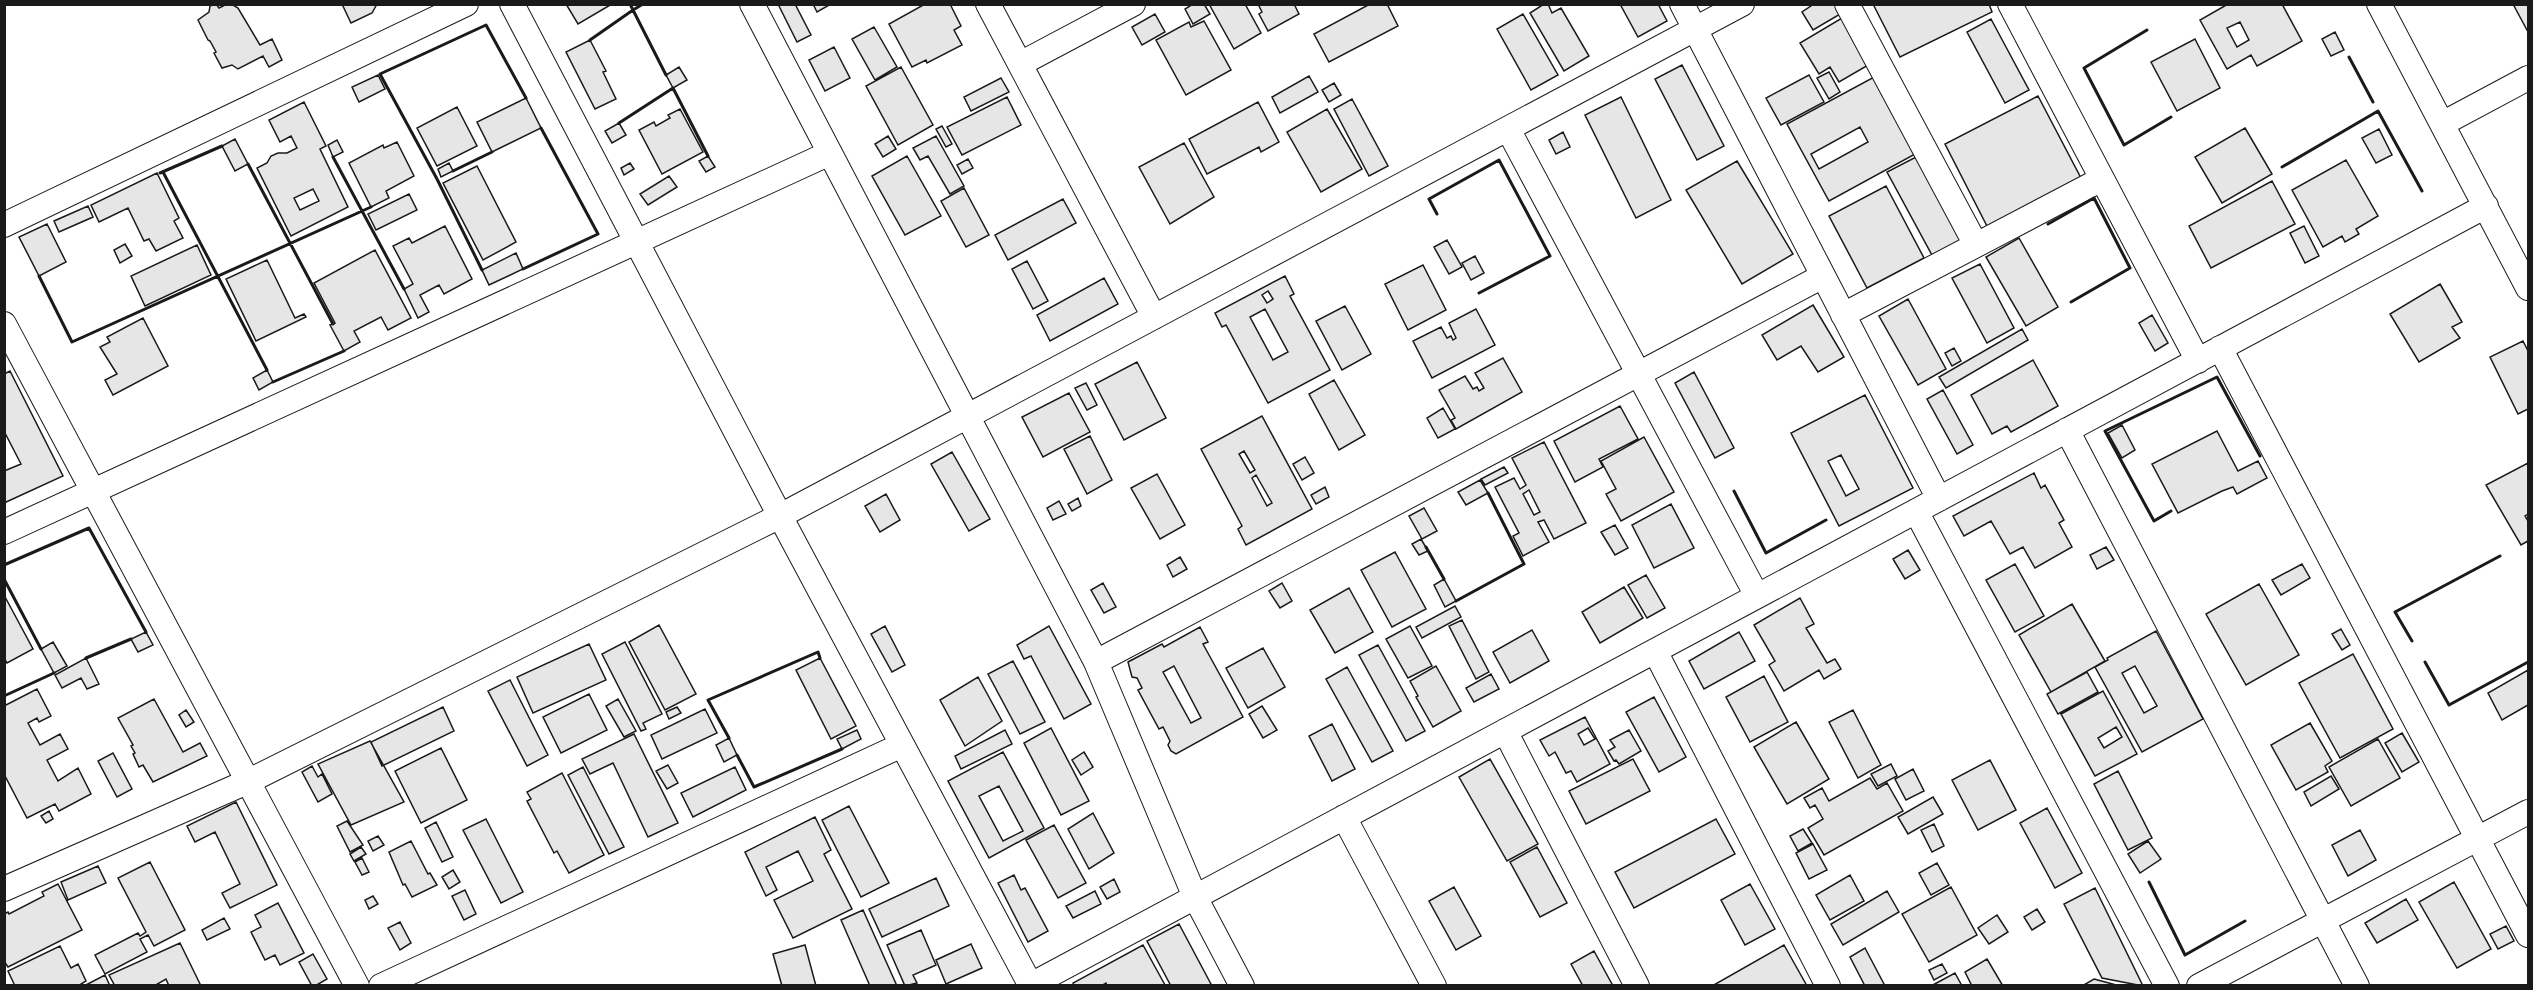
<svg xmlns="http://www.w3.org/2000/svg" width="2533" height="990" font-family="'Varela Round',sans-serif">
  <style>
    .building { fill: #e6e6e6; stroke: #1a1a1a; stroke-width: 1.5; fill-rule: evenodd }
    .lines { fill: none; stroke-linecap: round; stroke-linejoin: round }
    .minor-casing { stroke: #1a1a1a; stroke-width: 26 }
    .minor { stroke: #fff; stroke-width: 24 }
    .wall { stroke: #1a1a1a; stroke-width: 3 }
  </style>
  <rect width="100%" height="100%" fill="#fff"/>
  <path class="building" d="M216,4l3,4 6,-3h8l5,3 22,37 12,-6 10,21 -13,7 -6,-11 -25,13 -6,-4 -10,3 -8,-15 2,-1 -6,-11 -2,-1 -10,-20 11,-8 1,-6z
    M342,4h35l-5,9 -21,10z
    M566,4h46l-34,20z
    M778,4h17l16,31 -14,7z
    M813,4h18l-14,8z
    M925,4h25l11,22 -7,4 8,15 -35,18 -1,-3 -14,7 -23,-43z
    M1193,4h11l6,10 -17,10 -8,-15z
    M1209,4h36l16,29 -27,16z
    M1258,4h36l5,10 -31,17 -9,-17 3,-2z
    M1370,4h17l11,22 -69,36 -15,-28z
    M1544,4h4l4,9 9,-5 28,48 -25,15 -34,-58z
    M1620,4h38l9,17 -29,16z
    M1814,4h22l6,9 -29,17 -11,-18z
    M1873,4h116l3,8 -92,45z
    M2228,4h54l20,37 -45,25 -6,-11 -24,14 -27,-49zM2240,22l9,18 -12,7 -10,-19z
    M2513,4h15v25l-1,1z
    M1155,14l10,18 -23,13 -10,-18z
    M1523,14l35,61 -27,15 -34,-61z
    M1842,18l28,46 -31,18 -9,-15 -11,7 -19,-31z
    M1991,19l38,71 -24,13 -38,-71z
    M1204,21l27,49 -45,25 -30,-55 33,-18 2,5z
    M874,27l23,40 -22,13 -23,-41z
    M2335,32l9,18 -13,6 -9,-17z
    M2195,39l25,49 -43,23 -26,-49z
    M590,40l16,31 -3,1 13,27 -21,10 -29,-57z
    M834,47l16,31 -25,13 -16,-31z
    M1682,65l42,81 -27,14 -42,-81z
    M679,67l8,13 -14,8 -7,-13z
    M901,67l32,58 -35,20 -32,-59z
    M1829,72l11,20 -11,7 -12,-21z
    M378,75l7,14 -26,13 -7,-15z
    M1809,75l15,27 -43,23 -15,-27z
    M1309,76l9,16 -38,21 -8,-16z
    M1876,76l41,77 -88,48 -42,-77zM1860,127l8,15 -49,27 -8,-15z
    M1001,78l8,14 -38,19 -7,-14z
    M1334,83l7,12 -12,7 -7,-12z
    M2038,96l44,84 -94,48 -43,-84z
    M1007,97l14,28 -59,30 -15,-28z
    M1621,97l50,103 -35,18 -51,-103z
    M526,98l15,30 -49,24 -15,-30z
    M1352,99l36,67 -19,10 -35,-67z
    M304,102l22,44 -6,3 28,58 -57,29 -34,-68 10,-5 4,-7 7,-3h9l10,-5 -6,-12 -11,6 -11,-22zM313,189l6,12 -19,9 -6,-12z
    M1258,102l21,40 -18,10 -2,-5 -52,27 -18,-35z
    M457,107l20,39 -40,20 -20,-38z
    M680,109l23,43 -41,22 -23,-44 15,-8 2,4 14,-8 -2,-3z
    M1327,109l35,60 -41,23 -34,-60z
    M619,123l7,12 -14,8 -7,-12z
    M942,126l10,18 -6,3 -10,-18z
    M2245,128l27,46 -50,29 -27,-46z
    M2379,129l13,26 -16,8 -14,-25z
    M1563,132l7,15 -14,7 -7,-14z
    M888,136l8,13 -13,8 -8,-13z
    M936,136l28,50 -14,8 -22,-38 -8,4 -7,-12z
    M235,139l13,25 -13,7 -13,-25z
    M337,140l6,12 -10,5 -5,-12z
    M397,142l17,34 -28,15 3,7 -18,9 -22,-44 34,-18 1,3z
    M1184,143l30,54 -44,27 -31,-57z
    M708,156l7,11 -9,5 -7,-11z
    M907,156l34,60 -36,19 -33,-59z
    M1918,156l46,84 -31,17 -46,-85z
    M968,159l5,9 -11,6 -5,-9z
    M2346,160l32,56 -22,13 3,5 -14,8 -3,-6 -19,11 -31,-57z
    M1737,161l56,93 -51,30 -56,-94z
    M449,163l4,8 -12,6 -3,-8z
    M630,163l4,6 -10,6 -3,-7z
    M477,166l39,76 -33,18 -40,-77z
    M157,173l22,45 -5,3 9,17 -27,13 -7,-12 -5,2 -16,-33 -29,14 -8,-17z
    M669,176l8,11 -29,18 -8,-11z
    M2272,181l23,43 -84,44 -22,-42z
    M1886,186l38,72 -57,30 -38,-72z
    M964,188l25,47 -23,12 -25,-46z
    M409,194l8,16 -41,20 -8,-16z
    M1063,199l13,24 -68,37 -13,-25z
    M88,206l5,11 -34,15 -5,-11z
    M47,224l19,38 -27,14 -20,-39z
    M445,226l27,53 -28,15 -5,-9 -19,10 9,17 -11,6 -14,-29 9,-5 -20,-38 16,-8 3,5z
    M2304,226l15,30 -14,7 -15,-30z
    M2019,238l39,69 -32,19 -40,-69z
    M1447,240l15,27 -13,7 -15,-27z
    M125,244l7,12 -12,7 -6,-13z
    M197,245l14,30 -66,31 -14,-30z
    M375,250l36,68 -23,12 -7,-13 -27,14 6,11 -16,9 -14,-26 5,-2 -21,-40z
    M516,253l7,16 -34,16 -7,-15z
    M1475,256l9,17 -13,7 -9,-17z
    M267,260l28,58 9,-4 2,3 -50,24 -30,-62z
    M1027,261l21,40 -15,8 -21,-40z
    M1980,264l34,64 -27,15 -35,-65z
    M1423,265l23,45 -38,20 -23,-46z
    M1285,276l9,18 -4,2 40,74 -62,33 -42,-78 -4,2 -7,-14zM1268,291l5,8 -6,4 -5,-8zM1265,309l23,43 -15,8 -23,-43z
    M1104,278l14,26 -68,37 -13,-26z
    M2440,284l22,38 -10,5 8,11 -41,24 -29,-48z
    M1908,299l38,70 -28,16 -39,-69z
    M1813,305l31,52 -26,15 -17,-26 -24,14 -15,-25z
    M1345,306l26,48 -29,16 -26,-49z
    M1476,309l19,36 -63,33 -19,-37 28,-14 6,11 4,-2 2,4 3,-2 -7,-15z
    M2152,315l16,28 -13,8 -16,-28z
    M143,318l25,48 -55,29 -8,-15 12,-6 -17,-27 10,-5 -3,-5z
    M2022,329l6,11 -82,48 -7,-11z
    M2523,341l5,10v58l-10,5 -28,-57z
    M1954,348l7,13 -9,5 -7,-13z
    M1503,358l19,34 -66,37 -5,-9 4,-2 -16,-28 26,-14 8,13 4,-2 2,4 5,-3 -9,-15z
    M2033,360l25,46 -47,26 -4,-6 -15,8 -21,-39z
    M1137,362l29,56 -42,22 -29,-56z
    M267,370l6,12 -14,8 -6,-12z
    M10,371l53,105 -59,27v-32l17,-7 -17,-33v-57z
    M1694,372l40,76 -19,10 -40,-75z
    M1334,380l31,55 -26,15 -30,-56z
    M1086,383l11,22 -10,5 -12,-22z
    M1943,390l30,55 -16,9 -30,-55z
    M1069,393l21,39 -47,25 -21,-40z
    M1865,395l48,93 -74,38 -48,-93zM1841,455l18,34 -13,7 -18,-35z
    M1620,406l18,33 -39,20 4,8 -28,15 -21,-41z
    M1443,408l12,21 -17,9 -11,-20z
    M1262,416l50,93 -66,36 -8,-16 4,-3 -41,-77zM1244,451l11,19 -5,3 -11,-19zM1256,475l16,28 -5,3 -15,-28z
    M2122,425l13,25 -13,8 -14,-25z
    M2217,431l21,40 20,-10 9,17 -30,16 -4,-7 -11,4 -44,22 -26,-49z
    M1090,436l22,44 -25,14 -23,-45z
    M1644,437l30,55 -53,29 -15,-27 10,-5 -15,-28z
    M1544,442l42,81 -32,16 -10,-19 -6,2 11,20 -26,14 -10,-20 6,-3 -24,-46 19,-9 6,11 6,-4 -14,-27zM1529,490l11,22 -6,3 -11,-21z
    M952,452l38,67 -21,12 -38,-67z
    M1305,457l9,16 -12,7 -9,-16z
    M2528,463v51l-3,2 3,5v20l-7,4 -35,-60z
    M1504,467l4,6 -23,12 -4,-6z
    M2034,473l7,15 4,-3 19,35 -5,3 13,24 -37,21 -12,-21 -13,7 -19,-33 -27,15 -11,-20z
    M1157,474l28,51 -25,14 -29,-51z
    M1480,480l8,13 -22,12 -8,-13z
    M1325,487l4,10 -13,7 -5,-9z
    M886,494l14,26 -20,12 -15,-26z
    M1078,498l3,8 -9,5 -4,-7z
    M1059,501l7,13 -13,6 -6,-12z
    M1671,504l23,44 -40,20 -22,-43z
    M1424,508l13,23 -15,8 -13,-23z
    M1615,525l13,23 -13,7 -14,-23z
    M1421,539l7,12 -9,4 -7,-11z
    M2106,547l8,13 -17,9 -7,-14z
    M1908,550l12,20 -15,9 -12,-20z
    M1395,552l31,57 -34,18 -31,-57z
    M1180,557l7,12 -14,8 -6,-12z
    M2015,564l29,52 -29,16 -29,-52z
    M2302,564l8,14 -29,17 -9,-15z
    M1646,575l19,33 -18,10 -19,-33z
    M1444,579l12,22 -11,6 -11,-22z
    M1103,583l13,24 -12,6 -13,-23z
    M1282,583l10,18 -12,7 -11,-17z
    M2259,584l40,71 -53,30 -40,-71z
    M1624,587l19,31 -43,25 -18,-31z
    M1349,588l24,44 -38,21 -25,-43z
    M4,595l29,54 -26,14 -3,-5z
    M1800,598l14,26 -8,4 21,35 8,-4 6,10 -17,10 -5,-9 -35,21 -15,-26 6,-4 -21,-36z
    M2072,604l33,57 -54,31 -32,-57z
    M1455,606l6,11 -39,21 -6,-11z
    M1462,620l27,52 -13,7 -27,-53z
    M659,625l37,69 -31,16 -36,-68z
    M885,626l20,39 -13,7 -21,-38z
    M1049,626l42,78 -27,15 -33,-63 -7,3 -7,-14z
    M1410,626l22,40 -24,12 -22,-39z
    M1200,627l8,15 -5,2 40,73 -67,37 -5,-3 -3,-6 2,-4 -7,-14 -4,2 -21,-39 4,-2 -5,-10 -5,-1 -4,-15 34,-18 2,3zM1174,666l27,52 -10,5 -28,-51z
    M2341,629l9,16 -8,5 -10,-16z
    M1532,630l17,31 -39,22 -17,-31z
    M2156,631l47,88 -61,33 -47,-85 13,-7 -1,-2zM2135,666l22,40 -13,7 -22,-40z
    M146,632l7,13 -15,7 -7,-13z
    M1739,632l16,29 -51,28 -15,-28z
    M53,642l14,24 -13,7 -13,-24z
    M625,642l37,72 -19,9 3,6 -5,2 -39,-77z
    M589,644l17,36 -73,33 -16,-36z
    M1378,645l47,86 -19,10 -47,-86z
    M1263,648l22,39 -37,21 -22,-40z
    M2353,654l40,75 -53,29 -41,-75z
    M86,658l13,26 -12,5 -6,-11 -19,10 -7,-13z
    M820,658l36,68 -25,13 -35,-69z
    M1013,661l32,61 -25,12 -32,-60z
    M1436,666l25,45 -28,16 -17,-30 2,-1 -8,-15z
    M1347,667l46,84 -21,11 -46,-83z
    M2528,670v35l-26,15 -14,-27z
    M2087,672l11,20 -40,22 -11,-20z
    M1491,674l8,15 -25,13 -8,-14z
    M1764,676l24,46 -38,20 -24,-45z
    M978,677l24,44 -37,25 -25,-46z
    M510,680l38,75 -21,11 -39,-75z
    M37,689l14,27 -12,6 -2,-4 -9,5 12,22 20,-11 8,15 -21,11 11,21 20,-13 13,26 -32,17 -4,-7 -28,14 -23,-44v-68z
    M2103,691l34,63 -42,22 -34,-62zM2116,727l6,10 -18,11 -6,-10z
    M589,694l18,36 -46,23 -18,-36z
    M1654,697l32,60 -27,15 -33,-60z
    M154,699l29,53 17,-9 7,13 -54,26 -10,-17 -4,2 -6,-13 2,-1 -4,-7 2,-1 -15,-27z
    M618,699l18,32 -12,6 -18,-31z
    M1262,706l15,24 -14,8 -14,-24z
    M443,707l11,24 -72,35 -11,-24z
    M677,707l4,6 -12,6 -3,-7z
    M705,709l12,24 -55,26 -11,-24z
    M186,710l8,12 -8,5 -7,-12z
    M1853,710l28,55 -23,13 -29,-56z
    M1585,717l25,47 -33,18 -6,-11 -5,2 -11,-21 -6,4 -9,-16zM1588,728l7,11 -11,6 -6,-11z
    M1796,722l33,57 -42,25 -33,-57z
    M2310,723l22,38 -7,5 3,6 -32,18 -25,-45z
    M1332,724l23,45 -23,12 -23,-45z
    M1051,728l38,73 -28,14 -37,-72z
    M857,730l4,9 -19,10 -5,-10z
    M1005,730l7,14 -51,25 -6,-13z
    M1629,730l12,21 -22,13 -3,-4 -2,1 -6,-10 7,-4 -5,-7z
    M2402,733l17,29 -17,10 -17,-29z
    M634,734l44,89 -30,14 -35,-74 -23,11 -8,-15z
    M729,738l8,17 -13,7 -8,-17z
    M2378,739l22,39 -49,28 -22,-39z
    M370,741l34,61 -53,23 -33,-61z
    M441,748l26,52 -46,23 -26,-52z
    M1003,752l41,76 -55,30 -41,-77zM999,786l24,45 -20,10 -24,-45z
    M1084,752l9,15 -12,8 -9,-15z
    M113,753l19,36 -15,8 -19,-36z
    M1490,759l48,85 -31,17 -48,-84z
    M1633,759l17,32 -64,33 -17,-33z
    M1990,760l26,50 -38,20 -26,-50z
    M1891,764l6,12 -19,10 -7,-12z
    M668,765l10,18 -11,6 -11,-18z
    M312,766l6,11 4,-3 10,20 -14,8 -16,-30z
    M583,767l41,80 -15,7 -41,-79z
    M735,767l11,23 -53,27 -12,-24z
    M1913,769l11,22 -18,9 -11,-21z
    M2118,771l34,67 -24,12 -34,-66z
    M562,773l42,82 -35,18 -12,-22 -3,2 -27,-52 4,-2 -4,-7z
    M2331,776l8,13 -28,17 -7,-14z
    M1870,778l7,11 10,-6 16,28 -79,44 -16,-27 15,-9 -8,-14 -5,3 -6,-10 18,-10 7,13z
    M1933,797l10,17 -35,20 -10,-17z
    M236,802l41,83 -47,23 -8,-15 18,-9 -25,-52 -20,10 -8,-16z
    M849,806l40,77 -28,14 -39,-77z
    M2047,808l35,65 -27,15 -35,-65z
    M49,811l4,8 -7,4 -5,-7z
    M1093,813l21,40 -25,16 -21,-40z
    M815,817l16,33 -7,4 28,55 -59,29 -19,-38 39,-19 -15,-30 -32,16 11,23 -11,6 -21,-44z
    M486,819l37,73 -22,11 -38,-73z
    M1716,819l19,35 -101,54 -19,-36z
    M347,821l16,24 -13,7 -13,-26z
    M436,822l17,35 -11,5 -17,-34z
    M1934,824l10,22 -12,6 -11,-22z
    M1054,825l32,58 -28,15 -32,-58z
    M1803,829l9,14 -14,8 -8,-15z
    M2360,830l16,30 -28,16 -16,-31z
    M378,836l6,9 -11,6 -5,-10z
    M411,841l17,33 2,-1 7,12 -25,12 -7,-13 -2,1 -14,-33z
    M2148,841l13,18 -21,14 -12,-19z
    M1813,844l14,26 -18,9 -13,-26z
    M361,847l5,7 -12,7 -4,-7z
    M1537,847l30,56 -27,14 -30,-55z
    M362,858l7,14 -7,3 -7,-13z
    M150,862l35,68 -31,16 -6,-11 -8,4 7,13 -42,22 -10,-19 43,-22 2,3 6,-4 -28,-54z
    M1937,863l12,22 -18,10 -12,-22z
    M98,866l8,17 -38,17 -7,-18z
    M453,870l7,12 -11,7 -7,-12z
    M1014,875l7,15 4,-2 23,43 -20,11 -30,-59z
    M1850,875l14,26 -34,19 -14,-25z
    M936,878l13,28 -67,31 -13,-28z
    M1114,879l6,13 -13,7 -7,-12z
    M2454,882l37,67 -34,19 -38,-66z
    M58,884l24,46 -74,37 -4,-6v-47l4,-2 1,2 35,-18 -2,-4z
    M1750,884l25,45 -30,16 -24,-45z
    M1454,887l27,49 -25,14 -27,-49z
    M1951,887l26,48 -48,27 -27,-48z
    M2095,888l48,98 -41,-8 -38,-74z
    M465,890l11,24 -12,6 -12,-24z
    M1095,891l6,13 -28,14 -7,-12z
    M1887,891l12,21 -56,33 -12,-21z
    M373,896l5,8 -9,5 -4,-9z
    M2406,899l12,21 -41,23 -12,-20z
    M278,903l26,50 -24,12 -5,-10 -10,5 -14,-28 10,-5 -6,-12z
    M2037,909l8,13 -13,8 -8,-13z
    M863,910l34,76h-27l-29,-66z
    M1997,915l11,17 -19,12 -11,-16z
    M224,918l6,11 -23,11 -5,-10z
    M400,922l11,21 -11,7 -12,-22z
    M1179,924l33,62h-41l-24,-45z
    M2506,926l8,15 -16,8 -8,-15z
    M921,930l15,35 -23,10 4,8 -12,3 -18,-41z
    M180,943l21,43h-32l-3,-7 -12,7h-39l-6,-11z
    M971,944l11,24 -36,16 -10,-24z
    M805,945l11,41h-34l-9,-32z
    M1143,945l22,40 -58,1 -1,-3 -5,3h-27l-1,-3z
    M1784,945l23,41h-95z
    M60,946l11,22 7,-4 8,17 -8,5h-63l-7,-15z
    M1865,948l20,38h-20l-15,-29z
    M1594,951l19,35h-30l-12,-22z
    M313,954l14,25 -12,7h-3l-13,-24z
    M1987,959l16,27h-31l-7,-14z
    M1942,964l5,9 -13,7 -5,-10z
    M1955,973l7,13h-31z
    M105,975l5,11h-26z
    M2094,979l26,7h-38z"/>
  <g class="lines">
    <g class="minor-casing">
      <path id="minor" d="M512,4l268,512 251,470
        M752,4l344,658 99,235 47,89
        M988,4l166,313
        M1682,4l257,495
        M1847,4l129,241
        M2010,4l188,357
        M2379,4l149,284
        M1020,64l113,-60
        M2442,124l86,-46
        M1508,129l249,467
        M4,225l462,-221
        M1843,315l259,-136
        M4,324l353,662
        M2220,348l308,587
        M2067,430l290,556
        M1916,511l251,475
        M4,532l826,-379
        M1655,651l173,335
        M1096,662l727,-386
        M1505,731l132,255
        M1344,817l90,169
        M4,889l245,-108 531,-265 962,-512
        M381,986l521,-241
        M1029,986l1457,-780
        M2199,986l329,-174"/>
    </g>
    <use href="#minor" class="minor"/>
    <path class="wall" d="M630,4l3,6 10,-6
      M2147,30l-63,38 40,77 47,-28
      M590,40l43,-30 33,65
      M2349,57l24,45
      M619,123l54,-35 35,68
      M333,157l71,132
      M248,164l85,160
      M2282,167l96,-56 44,80
      M453,171l39,-19
      M163,172l104,198
      M160,173l62,-27
      M437,179l-57,-105 106,-49 40,73
      M437,179l45,91
      M1437,214l-8,-15 70,-39 51,96 -71,37
      M2048,224l46,-26 36,70 -59,34
      M523,269l75,-35 -57,-106
      M39,276l33,66 299,-135
      M273,382l71,-31
      M1734,491l32,62 60,-33
      M2171,511l-17,10 -49,-90 112,-54 43,79
      M1426,547l18,32
      M4,565l85,-37 57,104
      M4,579l37,70
      M1456,601l68,-37 -36,-71
      M2412,641l-17,-29 105,-56
      M86,658l45,-19
      M2425,662l24,43 79,-43
      M4,696l50,-23
      M729,738l-21,-38 110,-48 2,6
      M737,755l17,32 88,-38
      M2149,882l36,73 60,-34"/>
  </g>
  <rect width="2533" height="990" fill="none" stroke="#1a1a1a" stroke-width="12"/>
</svg>
